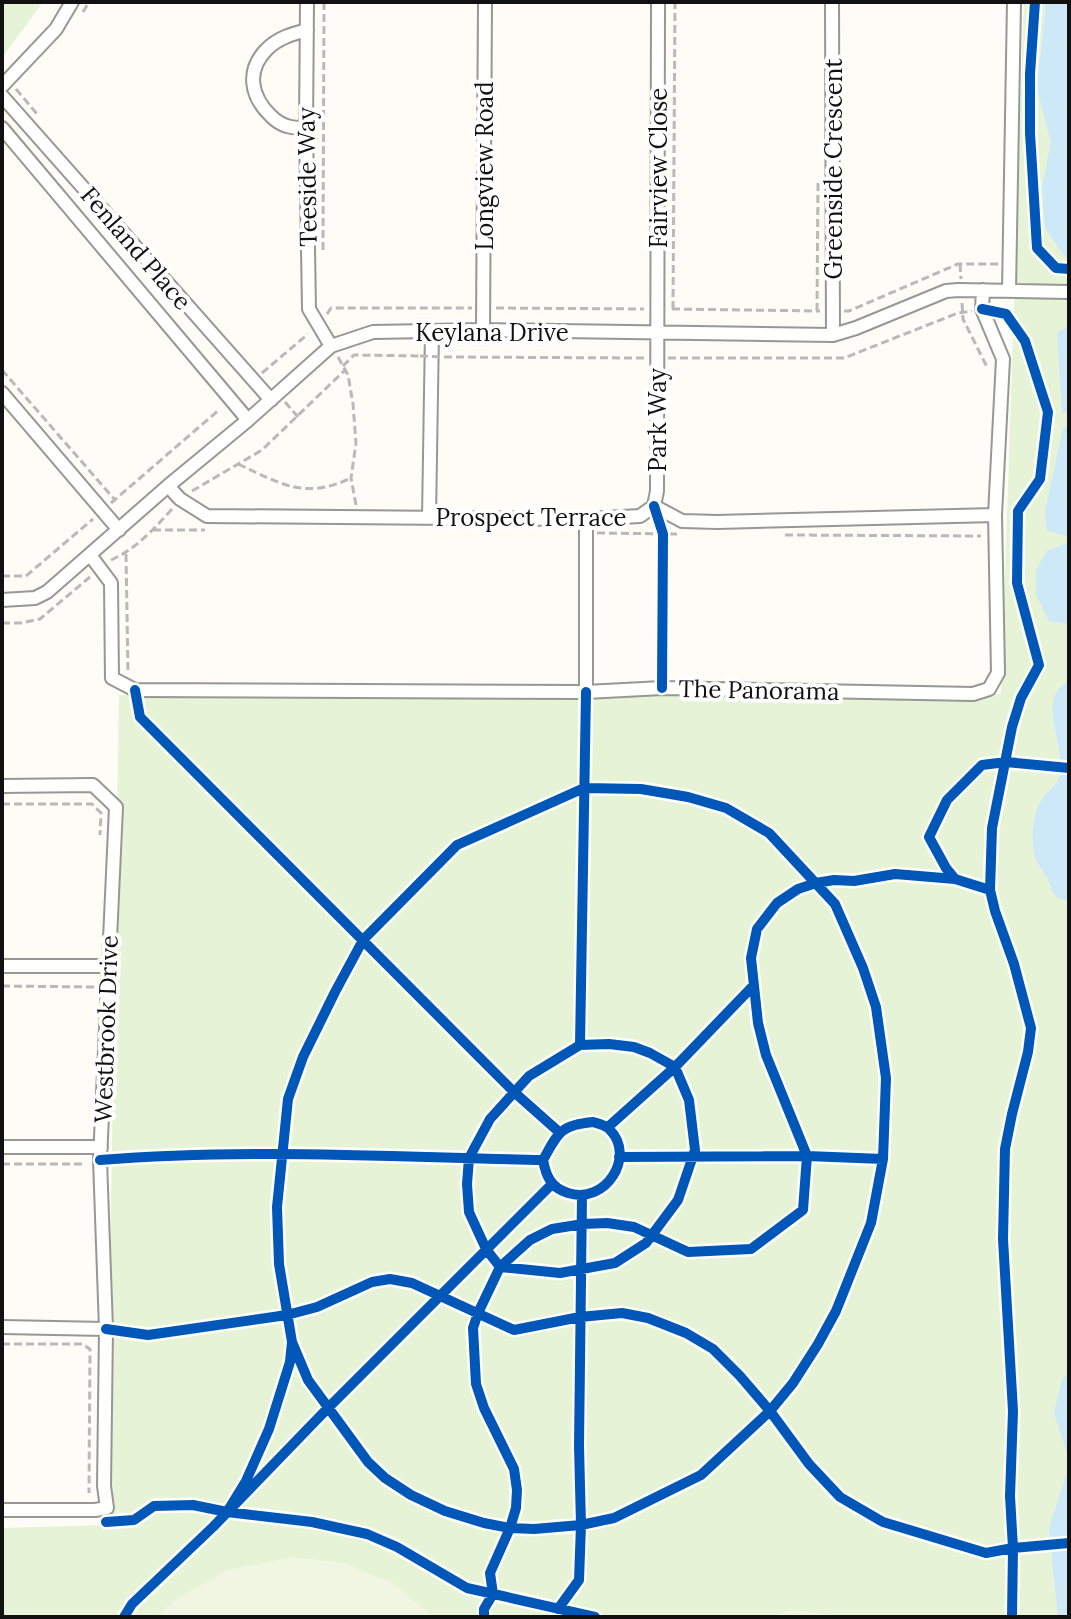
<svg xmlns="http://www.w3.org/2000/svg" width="1071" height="1619" font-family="Lora,serif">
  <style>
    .green { fill: #e7f3d7 }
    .pitch { fill: #f0f6e1 }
    .water { fill: #cde8f7 }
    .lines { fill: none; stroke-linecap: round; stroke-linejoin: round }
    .street-casing { stroke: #979795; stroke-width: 16 }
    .path { stroke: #b9b9b8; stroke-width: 3; stroke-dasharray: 8 4; stroke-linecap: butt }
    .street { stroke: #fffffe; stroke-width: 12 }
    .path-bridge { stroke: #b9b9b8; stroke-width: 3; stroke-dasharray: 8 4; stroke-linecap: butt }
    .cycleway-casing { stroke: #fff; stroke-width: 15 }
    .cycleway { stroke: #0057b8; stroke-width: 10 }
    .labels { text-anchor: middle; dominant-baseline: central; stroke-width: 8; stroke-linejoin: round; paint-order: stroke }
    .street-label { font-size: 24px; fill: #111; stroke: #fff }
  </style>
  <rect width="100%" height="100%" fill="#fdfcf7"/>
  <path class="green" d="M2,2h41l-41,56z
    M1024,2h45v1615h-1067v-89l104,-3 13,-830 882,-1z"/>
  <path class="pitch" d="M293,1557l51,6 49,20 41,34h-278l19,-17 52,-30z
    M791,1610l53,7h-75z"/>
  <path class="water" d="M1046,2h23v254l-4,1 -20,-29 -3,-41 9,-45 -14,-53z
    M1069,325v87l-7,1 -5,-80z
    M1069,425v112l-23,-7 -1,-19 18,-83z
    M1069,542v82l-20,-3 -13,-26v-25l11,-19z
    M1069,680v220c-18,0 -16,-11 -23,-24 -3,-6 -8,-11 -10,-16 -6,-18 -4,-46 6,-61 6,-9 16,-13 18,-25 5,-26 -15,-55 -4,-81 2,-5 9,-9 13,-13z
    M1069,1373v86l-15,-46 8,-34z
    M1069,1466v151h-11l-9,-89z"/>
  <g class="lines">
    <g class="street-casing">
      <path id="street" d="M307,2l-1,126 3,181 22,37
        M832,2l1,333
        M2,86l54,-57 16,-27
        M2,96l269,304
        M2,128l246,292
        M306,128c-6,0 -13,0 -19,-2 -7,-2 -12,-6 -16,-10 -21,-20 -25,-46 -4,-67 11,-11 25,-15 40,-19
        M1009,291l5,-289
        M483,330l2,-328
        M2,393l117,137
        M168,486l12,13 27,17 379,3 54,-3 14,-10 28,15 35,1 278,-7
        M654,506l3,-15 1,-489
        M429,518l3,-187
        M586,519v173
        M90,555l21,28 1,95 23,12 451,2 76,-4 311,6 16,-5 9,-16 -3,-158 8,-156 -21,-50 1,-19
        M2,600l33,-2 12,-6 121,-106 80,-66 83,-74 42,-14 110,-2 350,5 23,-7 90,-37 12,-1 111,2
        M2,786l91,-1 23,22 -16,353 6,169 -2,157 3,22 -12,2h-93
        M2,966h107
        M2,1147h99
        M2,1327l104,2"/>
    </g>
    <path class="path" d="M83,12l6,-10
      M16,89l21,25
      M323,250l1,-248
      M960,264l1,15
      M962,303l1,16 25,50
      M496,308l148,1
      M672,309l148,2
      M673,309l2,-307
      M817,311l1,-129
      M844,311h5l109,-47h41
      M327,314l4,-6h141
      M338,357l10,18 5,29 3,39 -5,35 5,27
      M444,357l200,1
      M668,358h176l114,-45 14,-2
      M343,366l11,-11 65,1
      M2,370l113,130
      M262,373l46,-39
      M285,402l13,15
      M238,464c43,20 67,36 113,14
      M192,491l70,-41 83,-80
      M111,503l109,-94
      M153,530h52
      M597,533l80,1
      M785,535l196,1
      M126,554l2,118
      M111,560c25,-11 43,-31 61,-51
      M2,576h24l67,-57
      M2,623h19l19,-4 50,-42
      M2,804h90l9,9 -1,22
      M2,986l92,1
      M2,1164h84
      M2,1344h80l8,5 -1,144"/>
    <use href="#street" class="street"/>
    <path class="path-bridge" d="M420,356l24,1"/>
    <g class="cycleway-casing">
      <path id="cycleway" d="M1035,2l-5,72v59l7,115 19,20 13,1
        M982,309l24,5 19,27 23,71 -8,67 -22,32 -1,72 22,82 -18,33 -9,29 -20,101 -2,62 5,21 19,53 17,64 -3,24 -16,62 -7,35 -2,90 10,172 -3,85 3,52 -1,69
        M654,506l9,28 -1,154
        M135,690l5,27 374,375 45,40
        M955,879l-9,-11 -17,-31 18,-37 35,-35 24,-3 63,6
        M580,1045l29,-1 25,3 16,6 25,14 14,33 6,50 -17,50 -32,43 -31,20 -55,10 -60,-6 -14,-18 -17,-37 -2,-28 2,-26 21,-39 39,-43 51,-31 6,-353
        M593,1122c6,2 13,3 17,8 26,26 -4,75 -42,63 -17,-5 -22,-17 -25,-33 15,-27 17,-35 50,-38z
        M608,1127l67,-60 78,-81
        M619,1157l188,-1 76,3
        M100,1160c147,-12 296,-3 443,0
        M106,1329l42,6 139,-20 30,-8 55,-25 18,-3 22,4 102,47 66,-13 42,-4 26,5 38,15 27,16 27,27 30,35 39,53 31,33 43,25 103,31 27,-5 56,-5
        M227,1512l19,-31 23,-52 21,-67 2,-20 -13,-78 -2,-57 11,-108 15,-42 32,-65 28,-52 94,-95 127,-57 57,1 47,8 38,11 43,25 66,71 28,64 13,39 10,71 -3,81 -12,64 -35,88 -18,33 -25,39 -23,28 -69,64 -87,43 -33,7 -47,4 -24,-1 -26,-5 -39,-12 -34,-16 -26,-17 -17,-16 -60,-82 -16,-38
        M106,1522l28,-2 20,-14 39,-1 34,7 85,10 55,12 30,13 70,41 128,29
        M558,1609l21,-29 2,-55 -2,-79 3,-250
        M124,1617l8,-13 81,-77 113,-117 226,-226
        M484,1617v-8l9,-15 -3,-21 20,-45 6,-20 1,-18 -3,-21 -30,-61 -8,-24 -3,-56 5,-15 22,-46 30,-27 22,-11 31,-5 24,-1 27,4 54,25 63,-3 52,-39 4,-54 -41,-101 -8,-32 -7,-65 6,-29 20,-26 21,-14 18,-6 18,-3 20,1 41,-7 60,5 35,11"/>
    </g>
    <use href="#cycleway" class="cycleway"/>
  </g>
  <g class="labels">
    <g class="street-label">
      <text transform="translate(484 166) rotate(-90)">Longview Road</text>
      <text transform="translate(658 168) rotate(-90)">Fairview Close</text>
      <text transform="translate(833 169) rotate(-90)">Greenside Crescent</text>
      <text transform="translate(307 177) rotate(-91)">Teeside Way</text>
      <text transform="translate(136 248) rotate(49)">Fenland Place</text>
      <text x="492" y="332">Keylana Drive</text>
      <text transform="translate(657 420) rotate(-90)">Park Way</text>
      <text x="531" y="517">Prospect Terrace</text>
      <text transform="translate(759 690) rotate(1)">The Panorama</text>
      <text transform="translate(106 1029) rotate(-88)">Westbrook Drive</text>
    </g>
  </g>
  <rect width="1071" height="1619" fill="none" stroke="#111111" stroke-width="8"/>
</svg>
